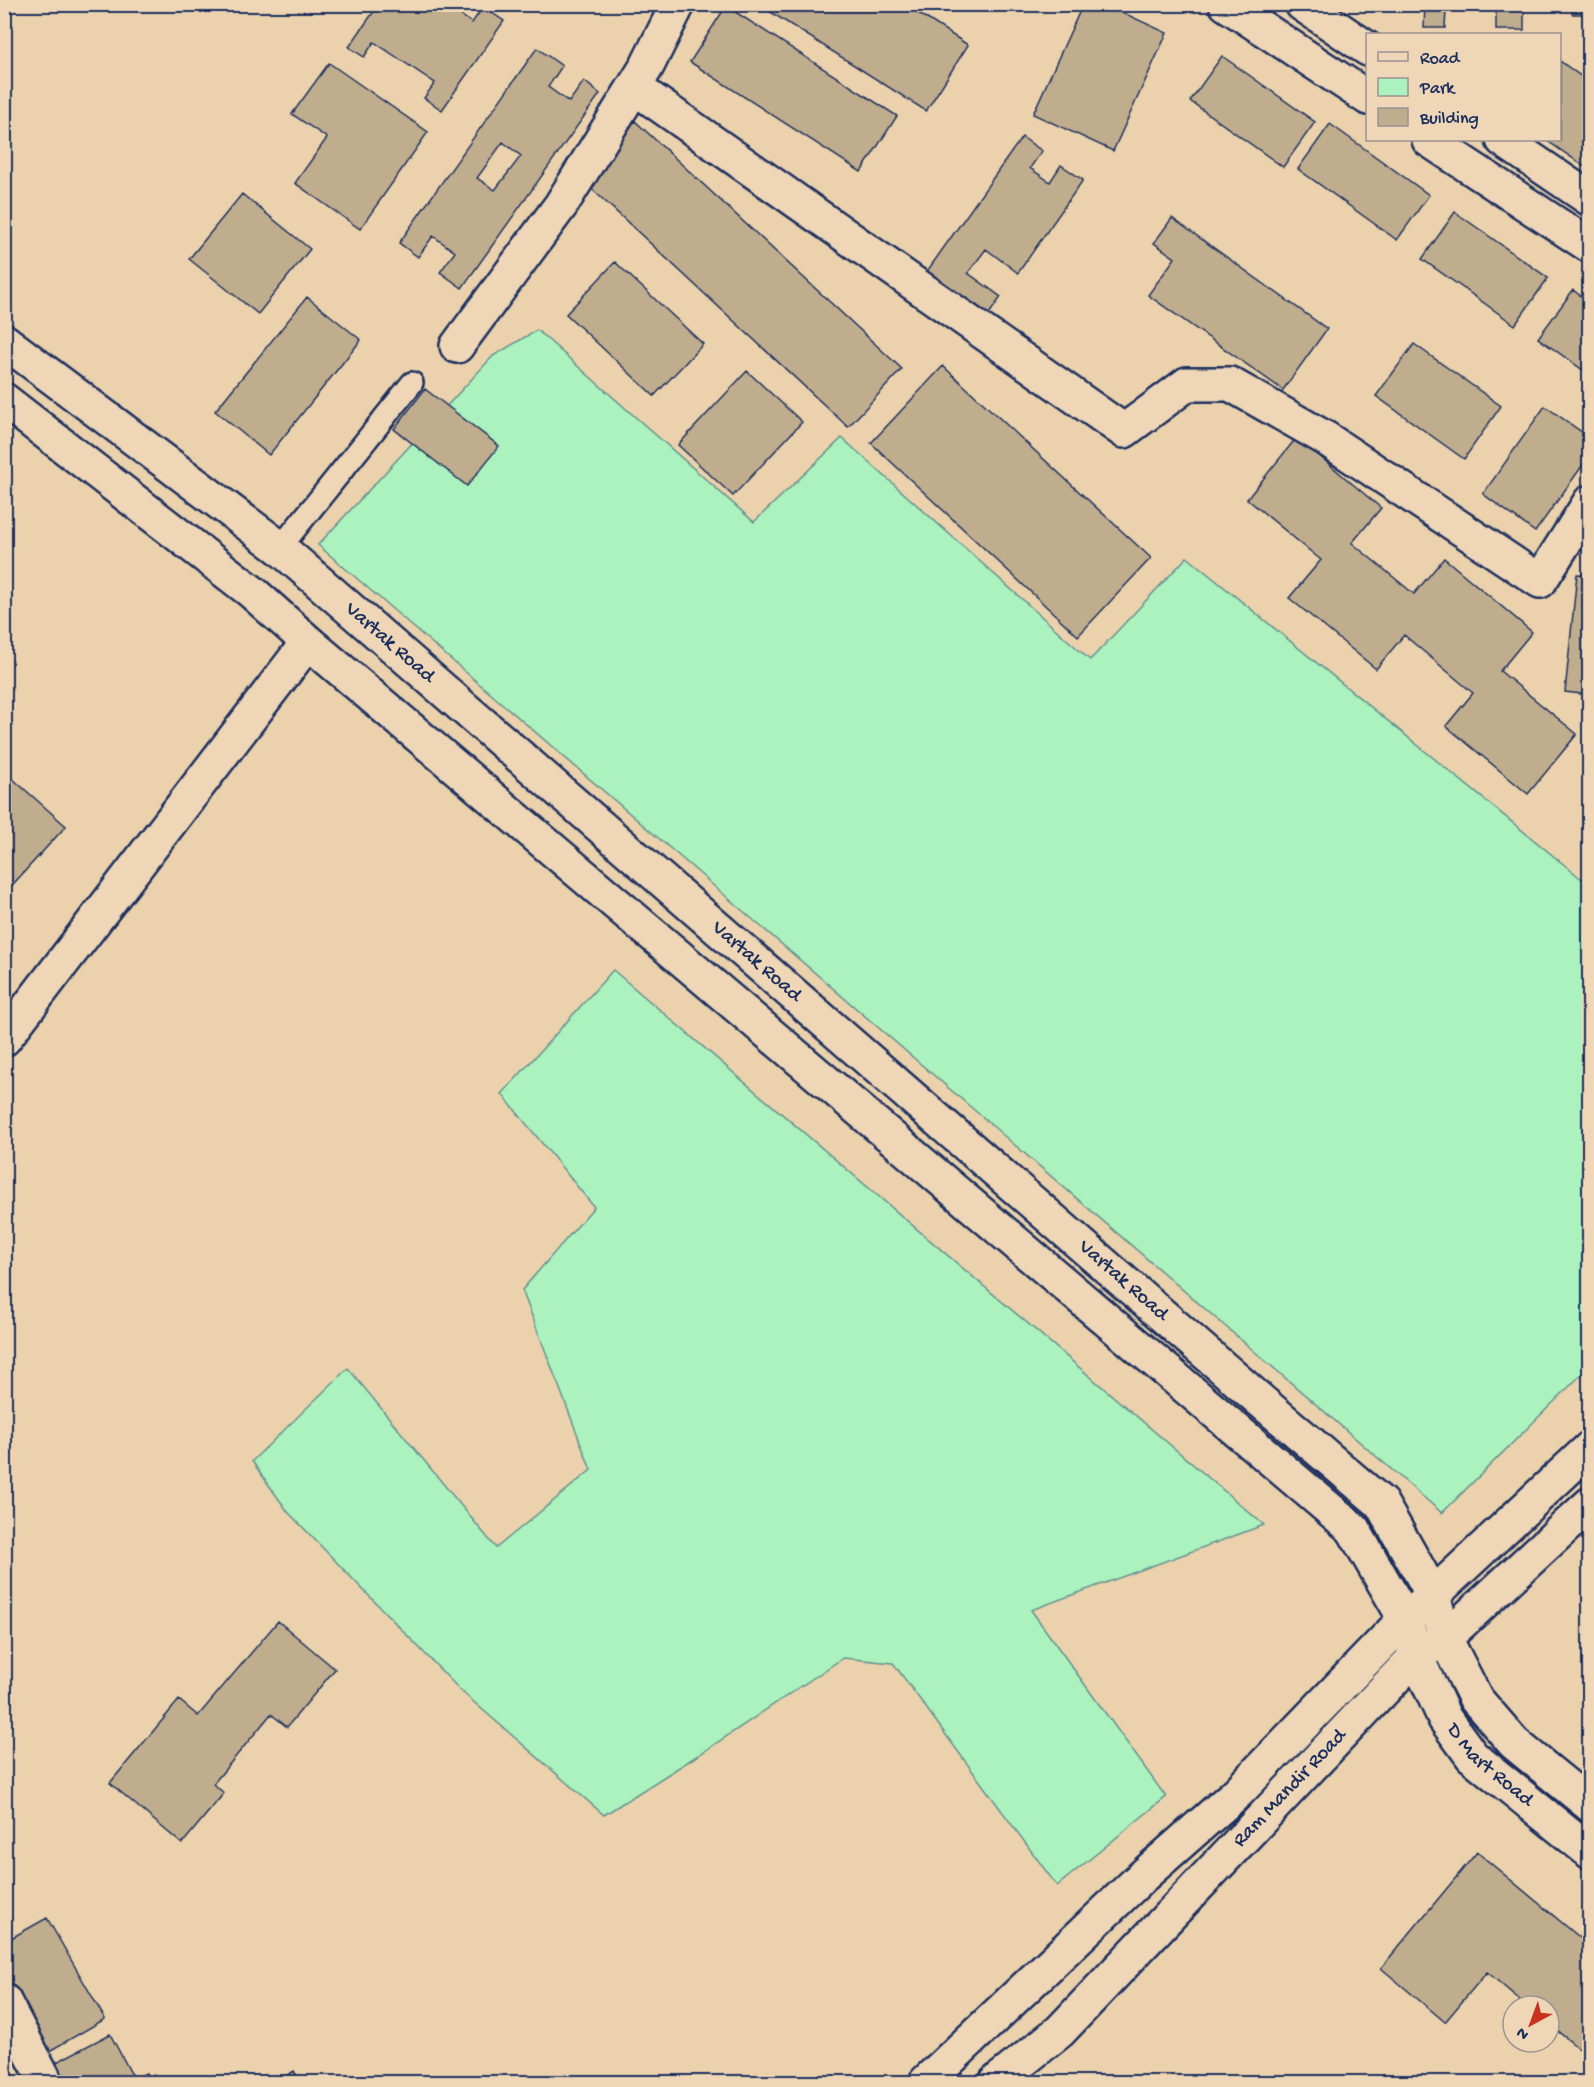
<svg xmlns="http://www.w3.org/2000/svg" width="1594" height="2087" font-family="'Gochi Hand',sans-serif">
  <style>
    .green { fill: #abf2be; stroke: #63908e; stroke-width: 1.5 }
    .building { fill: #c0ad8e; stroke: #1b2f5e; stroke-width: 1.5; fill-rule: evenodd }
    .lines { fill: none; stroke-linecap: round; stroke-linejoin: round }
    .service-casing { stroke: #1b2f5e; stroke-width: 26 }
    .minor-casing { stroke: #1b2f5e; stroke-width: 38 }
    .tertiary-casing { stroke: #1b2f5e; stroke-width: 38 }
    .secondary-casing { stroke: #1b2f5e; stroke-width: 38 }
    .service { stroke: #eed6b6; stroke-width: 21 }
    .minor { stroke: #eed6b6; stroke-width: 33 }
    .tertiary { stroke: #eed6b6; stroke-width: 33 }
    .secondary { stroke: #eed6b6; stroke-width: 33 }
    .labels { text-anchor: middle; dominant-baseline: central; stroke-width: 4.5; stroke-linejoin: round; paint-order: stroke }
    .street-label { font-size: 21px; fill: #1b2f5e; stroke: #eed6b6 }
  </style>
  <rect width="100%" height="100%" fill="#ebd2ad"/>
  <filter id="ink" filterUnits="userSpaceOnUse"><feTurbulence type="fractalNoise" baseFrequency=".0167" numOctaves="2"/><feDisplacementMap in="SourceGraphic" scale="12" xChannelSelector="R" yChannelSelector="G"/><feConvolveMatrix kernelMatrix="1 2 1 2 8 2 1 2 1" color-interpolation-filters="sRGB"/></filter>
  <g filter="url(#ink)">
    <path class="green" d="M537,330l217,192 88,-84 248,222 97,-103 402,328v482l-147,146 -1124,-968 175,-189z
      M613,970l651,555 -233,85 135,187 -109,89 -164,-223 -50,-5 -140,94 -99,63 -143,-124 -173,-179 -36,-51 96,-93 148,180 95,-78 -69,-180 72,-83 -92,-113z"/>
    <path class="building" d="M379,4h66l27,19 11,-16 21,14 -62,89 -18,-12 11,-15 -61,-41 -10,15 -15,-10z
      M629,4h29l-3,9z
      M758,4h146l64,41 -42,66z
      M1083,4h21l63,29 -54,118 -80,-37z
      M1425,4h99v26h-28v-19l-50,-1 -1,18h-21z
      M1572,4h18v10h-18z
      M726,6l171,110 -36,56 -171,-110z
      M537,48l25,18 -14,21 21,15 15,-21 16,13 -138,194 -22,-16 15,-20 -22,-16 -15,21 -19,-14zM503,142l18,14 -26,34 -18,-12z
      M1222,56l93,66 -32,45 -93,-66z
      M1560,61l30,22v87l-44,-30h14z
      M329,63l99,69 -68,97 -65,-46 32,-45 -35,-24z
      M635,121l267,248 -54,58 -267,-248z
      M1330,124l99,71 -32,45 -99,-71z
      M1022,137l20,14 -12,17 20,14 11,-17 22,15 -65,93 -32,-24 -18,24 33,24 -16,23 -62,-43z
      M242,194l68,55 -52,65 -69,-55z
      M1455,212l93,66 -33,47 -93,-66z
      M1172,218l155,111 -44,61 -135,-95 27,-37 -21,-15z
      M615,262l88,82 -49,52 -88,-82z
      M1573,290l17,13v72l-52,-37z
      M307,297l54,43 -92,115 -54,-44z
      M1414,344l87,62 -37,53 -88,-63z
      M943,366l208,192 -73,78 -207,-193z
      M747,371l55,51 -69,74 -55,-51z
      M425,389l74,57 -32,40 -73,-57z
      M1545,406l45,32v17l-55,77 -52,-38z
      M1297,437l84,71 -29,35 62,51 30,-36 88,74 -32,39 77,63 -49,60 -82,-68 27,-33 -69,-58 -28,34 -87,-71 32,-38 -74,-61z
      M1577,574l13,1v120l-25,-3z
      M4,771l62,55 -62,68z
      M278,1621l57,48 -48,58 -16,-13 -58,70 11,9 -42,51 -72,-61 69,-83 19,16z
      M1477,1852l113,94v112l-41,-34v-18h-22l-40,-34 -42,50 -64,-54z
      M47,1918l58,101 -59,34 -42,-72v-39z
      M110,2034l24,45 12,-6 5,9h-90l-10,-17z
      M294,2071l7,11h-25z"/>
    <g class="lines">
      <g class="service-casing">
        <path id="service" d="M280,548l132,-165"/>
      </g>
      <g class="minor-casing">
        <path id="minor" d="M634,87l490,344 63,-47h43l95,54 215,143 50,-79
          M457,346l104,-141 86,-139 31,-62
          M4,1039l304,-397
          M4,2001l42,81"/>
      </g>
      <g class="tertiary-casing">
        <g id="tertiary">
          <path id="s1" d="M4,341l276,207 981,853 120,102 52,92 12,43 31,61 38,44 76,62"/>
          <path id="s2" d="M4,400l248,192 56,50 1045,887 52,90 11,37 29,63 27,37 118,96"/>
        </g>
      </g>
      <g class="secondary-casing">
        <g id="secondary">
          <path d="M1226,4l142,94"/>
          <path d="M1302,4l66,45"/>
          <path d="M1429,140l161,106"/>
          <path d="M1503,140l87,59"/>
          <path d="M926,2082l218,-207 94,-83 167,-173 28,-24 157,-147"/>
          <path id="s3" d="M996,2082l64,-51 356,-375 29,-18 145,-134"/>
        </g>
      </g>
      <use href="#service" class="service"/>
      <use href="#minor" class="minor"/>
      <use href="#tertiary" class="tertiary"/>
      <use href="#secondary" class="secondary"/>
    </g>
  </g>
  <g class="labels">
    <g class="street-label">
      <text stroke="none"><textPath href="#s1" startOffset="490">Vartak Road</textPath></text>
      <text stroke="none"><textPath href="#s1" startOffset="976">Vartak Road</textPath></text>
      <text stroke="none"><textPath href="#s1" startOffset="1462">Vartak Road</textPath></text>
      <text stroke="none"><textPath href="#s2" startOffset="2036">D Mart Road</textPath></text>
      <text stroke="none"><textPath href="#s3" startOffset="416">Ram Mandir Road</textPath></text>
    </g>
  </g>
  <rect width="1594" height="2087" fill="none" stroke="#eed6b6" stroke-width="24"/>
  <rect x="12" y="12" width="1570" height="2063" fill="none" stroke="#1b2f5e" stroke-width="2" filter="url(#ink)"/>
  <rect x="1366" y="33" width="195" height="108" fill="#eed6b6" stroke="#9a9393" stroke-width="1.5"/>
  <rect x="1378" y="52" width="30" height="9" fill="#eed6b6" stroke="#9a9393" stroke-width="1.5"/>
  <text x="1420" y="63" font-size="18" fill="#1b2f5e">Road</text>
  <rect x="1378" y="78" width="30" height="18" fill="#abf2be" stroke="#9a9393" stroke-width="1.5"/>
  <text x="1420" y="93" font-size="18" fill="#1b2f5e">Park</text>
  <rect x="1378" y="108" width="30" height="18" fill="#c0ad8e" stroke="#9a9393" stroke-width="1.5"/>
  <text x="1420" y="123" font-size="18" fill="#1b2f5e">Building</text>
  <g transform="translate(1531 2024) rotate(221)"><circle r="28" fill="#eed6b6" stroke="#9a9393" stroke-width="1.5"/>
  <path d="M0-4.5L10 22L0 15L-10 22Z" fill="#c8321e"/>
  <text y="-9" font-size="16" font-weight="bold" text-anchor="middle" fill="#1b2f5e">N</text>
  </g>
</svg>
